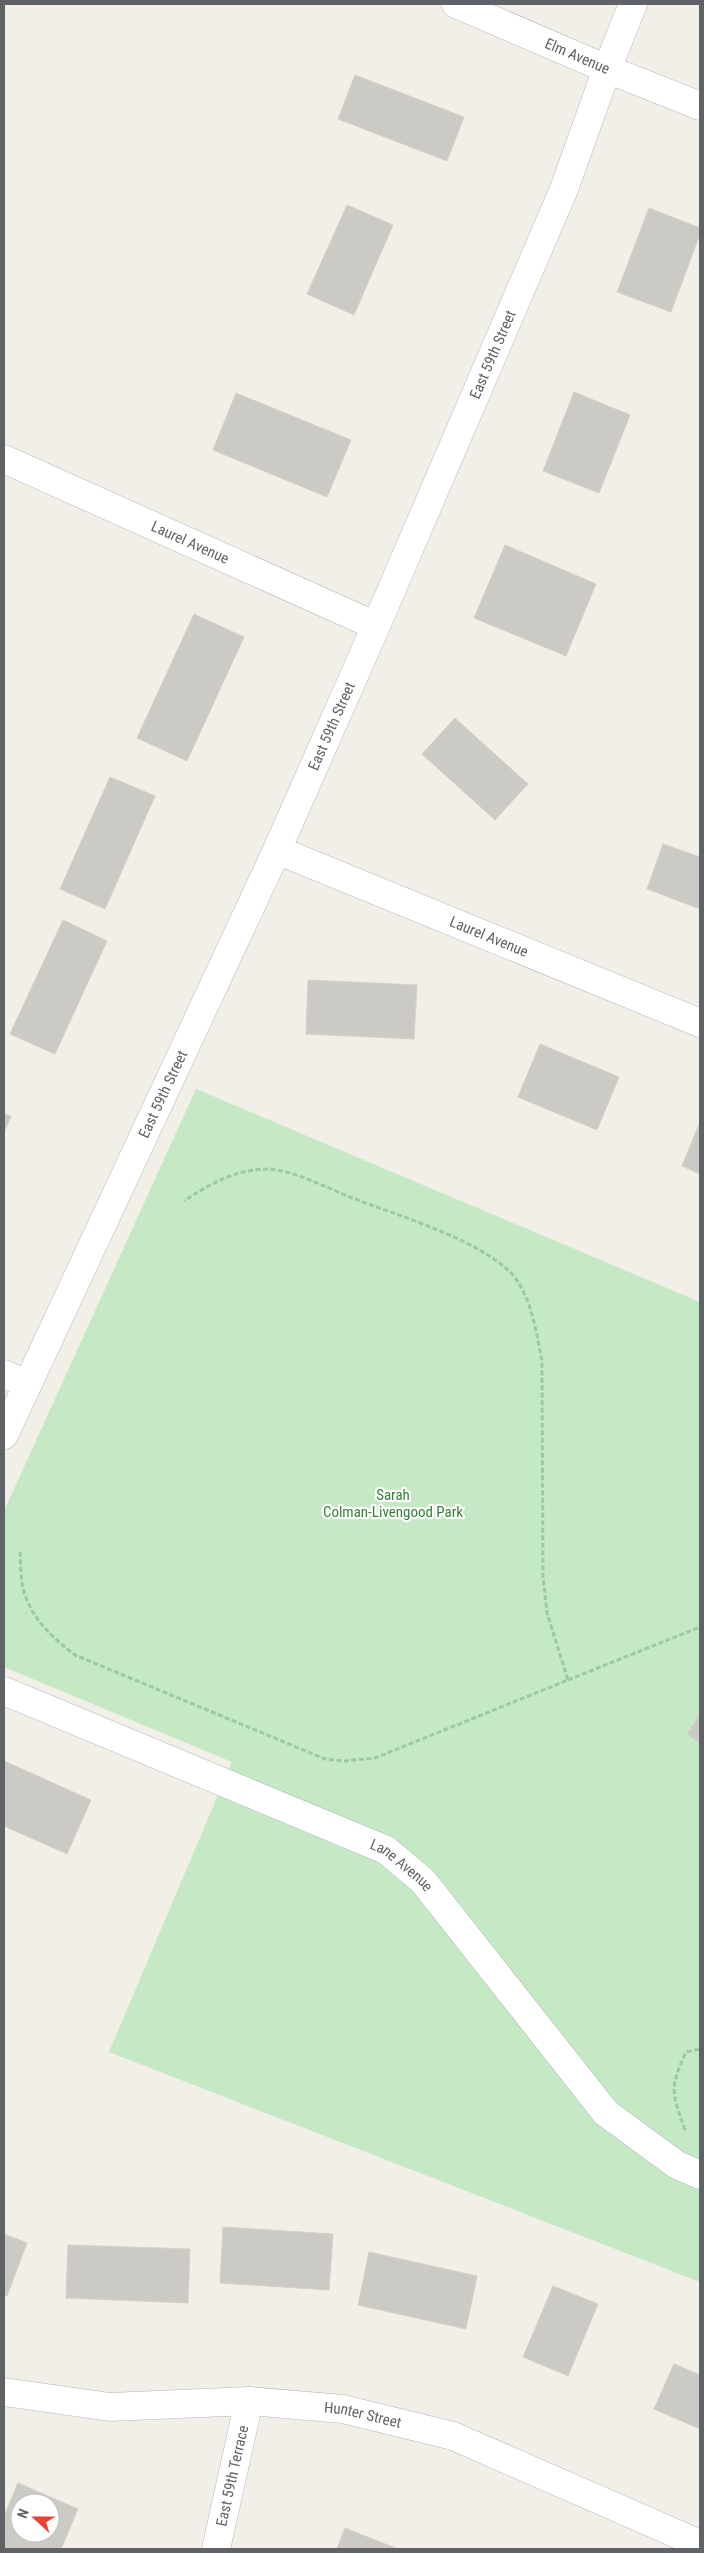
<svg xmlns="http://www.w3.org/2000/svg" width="704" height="2553" font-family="'Roboto Condensed',sans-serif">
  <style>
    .green { fill: #c5e8c5 }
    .building { fill: #cccac5; stroke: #d6d1c6; fill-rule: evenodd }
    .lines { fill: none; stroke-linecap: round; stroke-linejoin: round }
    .street-casing { stroke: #b5b8bc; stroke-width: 29 }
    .secondary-casing { stroke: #b6babf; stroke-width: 29 }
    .path { stroke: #9cc7a9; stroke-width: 3; stroke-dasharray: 5 2.5; stroke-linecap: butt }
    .street { stroke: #fff; stroke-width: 28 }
    .secondary { stroke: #fff; stroke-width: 28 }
    .labels { text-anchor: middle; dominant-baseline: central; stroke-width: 4.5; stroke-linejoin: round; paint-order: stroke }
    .street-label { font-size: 15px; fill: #5f6368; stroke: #fff }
    .park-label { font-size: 15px; fill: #348238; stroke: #fff }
  </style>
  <rect width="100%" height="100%" fill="#f1efe8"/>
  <path class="green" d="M196,1089l504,213v980l-591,-230 123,-290 -228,-95v-156z"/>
  <path class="building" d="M355,75l109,42 -17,44 -109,-42z
    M347,205l46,20 -39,90 -47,-21z
    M649,208l51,20v6l-29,78 -54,-20z
    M574,392l56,23 -31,78 -56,-22z
    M236,393l115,47 -24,57 -114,-47z
    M505,545l91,39 -30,72 -92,-38z
    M194,614l50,23 -57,124 -50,-23z
    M455,718l73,66 -33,36 -73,-66z
    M110,777l45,19 -50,113 -45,-20z
    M663,844l37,13v52l-53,-20z
    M63,920l44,21 -52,113 -45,-20z
    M308,980l109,5 -3,54 -108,-5z
    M540,1044l79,33 -22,53 -79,-33z
    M4,1114l7,2 -7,17z
    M700,1122v52l-18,-8z
    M700,1714v29l-13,-9z
    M4,1761l87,39 -24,54 -63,-28z
    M223,2227l110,7 -4,56 -109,-7z
    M4,2234l23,9 -20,53 -3,-1z
    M68,2245l122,4 -2,54 -122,-5z
    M369,2252l108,24 -11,53 -108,-24z
    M553,2286l45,18 -30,72 -45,-19z
    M674,2364l26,11v54l-46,-20z
    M18,2483l60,26 -17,40h-57v-33zM20,2503h30v30h-30z
    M345,2528l53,21h-61z"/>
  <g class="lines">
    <g class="street-casing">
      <g id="street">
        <path id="s1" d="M456,4l151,65 93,37"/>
        <path id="s2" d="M4,459l372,167"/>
        <path id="s3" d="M277,850l423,173"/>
        <path d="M4,1374l23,10"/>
        <path id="s4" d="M4,1691l382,159 37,31 183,232 71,52 23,10"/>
        <path id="s5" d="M4,2392l106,15 139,-6 94,8 110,27 247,108"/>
        <path id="s6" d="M216,2549l33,-148"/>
      </g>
    </g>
    <g class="secondary-casing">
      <g id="secondary">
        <path id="s7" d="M4,1435l273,-585 99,-224 188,-437 43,-120 26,-65"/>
      </g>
    </g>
    <path class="path" d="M20,1552c1,13 0,31 5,43 9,26 29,44 50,60l250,104 20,2 30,-3 193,-78 -21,-67 -4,-36 -1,-216c-6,-29 -11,-70 -34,-91 -38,-34 -110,-54 -158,-73 -23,-9 -57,-27 -82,-28 -31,0 -59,15 -84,32
      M568,1680l132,-53
      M685,2130c-13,-37 -16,-41 1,-78l14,-3"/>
    <use href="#street" class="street"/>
    <use href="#secondary" class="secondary"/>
  </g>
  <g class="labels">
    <g class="street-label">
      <text stroke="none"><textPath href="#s1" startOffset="132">Elm Avenue</textPath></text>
      <text stroke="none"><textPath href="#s7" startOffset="1186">East 59th Street</textPath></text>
      <text stroke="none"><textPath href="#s2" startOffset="204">Laurel Avenue</textPath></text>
      <text stroke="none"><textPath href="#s7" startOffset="781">East 59th Street</textPath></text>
      <text stroke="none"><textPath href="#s3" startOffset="229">Laurel Avenue</textPath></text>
      <text stroke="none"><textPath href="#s7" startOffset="376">East 59th Street</textPath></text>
      <text stroke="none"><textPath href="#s4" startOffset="435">Lane Avenue</textPath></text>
      <text stroke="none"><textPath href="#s5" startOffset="361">Hunter Street</textPath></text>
      <text stroke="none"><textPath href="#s6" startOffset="75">East 59th Terrace</textPath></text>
    </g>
    <g class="park-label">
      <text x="393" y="1495">Sarah<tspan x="393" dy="17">Colman-Livengood Park</tspan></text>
    </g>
  </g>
  <rect width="704" height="2553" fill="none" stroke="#5f6368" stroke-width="10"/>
  <g transform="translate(35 2518) rotate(291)"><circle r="24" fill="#ffffff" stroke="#bfc1c3"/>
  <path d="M0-4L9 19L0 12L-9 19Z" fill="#ea4335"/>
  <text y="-8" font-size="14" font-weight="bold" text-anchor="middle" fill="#5f6368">N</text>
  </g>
</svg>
